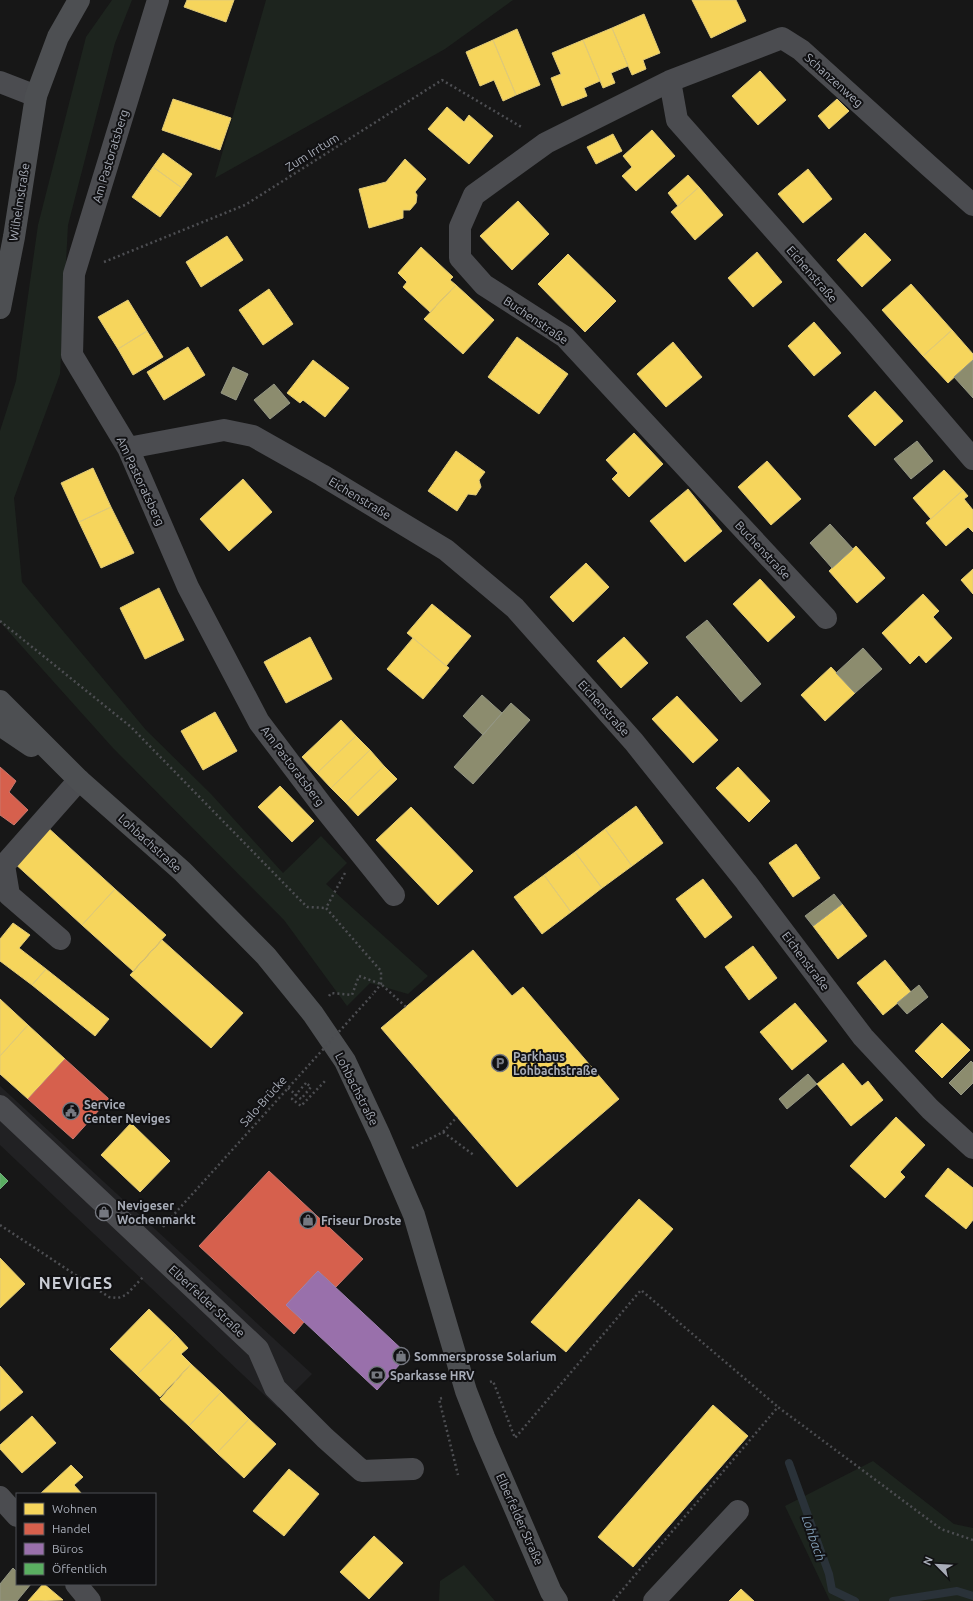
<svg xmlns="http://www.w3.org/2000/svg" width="973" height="1601" font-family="Ubuntu,sans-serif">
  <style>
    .built { fill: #212123 }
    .green { fill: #1d241e }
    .homes { fill: #f6d55c; stroke: #dfc978 }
    .shops { fill: #d6604d; stroke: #c8776d }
    .offices { fill: #9970ab; stroke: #9e82af }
    .public { fill: #5aae61; stroke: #71ae7b }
    .industry { fill: #8c8c6e; stroke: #949684 }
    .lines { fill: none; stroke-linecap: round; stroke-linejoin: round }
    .stream { stroke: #2a3239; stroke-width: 8 }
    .path { stroke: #4d4e52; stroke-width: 2.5; stroke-dasharray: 2 3; stroke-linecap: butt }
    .minor { stroke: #4b4c50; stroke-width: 22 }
    .major { stroke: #4d4f52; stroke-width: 22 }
    .path-bridge { stroke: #4d4e52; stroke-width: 2.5; stroke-dasharray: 2 3; stroke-linecap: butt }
    .labels { text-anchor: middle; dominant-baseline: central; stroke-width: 4; stroke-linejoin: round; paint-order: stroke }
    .street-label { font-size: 12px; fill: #a8adb8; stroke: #111113 }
    .poi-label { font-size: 12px; font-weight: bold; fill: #a8adb8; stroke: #111113; text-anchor: start }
    .water-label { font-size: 13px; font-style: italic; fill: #7f9bb3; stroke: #111113 }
    .district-label { font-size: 16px; font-weight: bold; letter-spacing: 1px; fill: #c9ccd4; stroke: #111113 }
  </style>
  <rect width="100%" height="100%" fill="#171717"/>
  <path class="built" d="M0,1086l312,288 -34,34 -278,-263z"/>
  <path class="green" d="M112,0h20l-17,43 -47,182 -8,149 -46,124 8,84 124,148 65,64 72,79 38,-37 26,27 -21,21 102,92 -20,18 -38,-11 -23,23 -63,-86 -171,-172 -113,-126v-191l16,-50 22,-156 48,-188z
    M266,0h247l-68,49 -230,129z
    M873,1461l81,63 19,4v73h-143l-45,-95z
    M464,1565l31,36h-56l1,-20z"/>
  <path class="homes" d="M187,0h47l-8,22 -42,-15z
    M692,0h44l10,21 -35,17z
    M644,14l16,39 -17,7 3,9 -14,6 -20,-47z
    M612,28l16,38 -17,7 4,10 -12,5 -20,-48z
    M517,29l23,56 -24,10 -23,-55z
    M493,40l23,55 -13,6 -9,-21 -14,6 -14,-34z
    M583,40l17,41 -16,7 3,8 -25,10 -11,-28 10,-4 -9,-21z
    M760,71l26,29 -28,25 -26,-29z
    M173,99l58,19 -11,32 -58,-20z
    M837,99l12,12 -20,18 -11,-13z
    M447,107l17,15 5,-7 24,21 -24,28 -41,-35z
    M652,130l23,26 -39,35 -14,-15 10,-9 -9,-11z
    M613,134l9,17 -26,13 -9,-17z
    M163,153l29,21 -10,14 -29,-21z
    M405,159l21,20 -11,13 2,3 -1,8 -6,7h-7v8l-34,10 -10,-39 27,-7z
    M153,167l29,21 -22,29 -28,-20z
    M808,169l24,30 -29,24 -25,-29z
    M688,175l11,12 -21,19 -10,-13z
    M699,187l24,28 -28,25 -24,-28z
    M518,201l31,33 -37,36 -32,-34z
    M865,233l26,27 -29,27 -25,-27z
    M227,236l16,24 -42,27 -15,-25z
    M421,247l32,30 -3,3 6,5 -26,27 -27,-25 4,-5 -9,-9z
    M757,252l25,30 -29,25 -25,-29z
    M568,254l48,47 -31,31 -47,-48z
    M911,284l41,46 -29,26 -41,-46z
    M456,285l38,35 -31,34 -39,-35z
    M269,289l24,35 -30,21 -24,-35z
    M128,300l19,31 -29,18 -20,-32z
    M814,322l27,31 -27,23 -26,-30z
    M952,330l21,24v6l-25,23 -25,-27z
    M147,331l16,26 -30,18 -15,-26z
    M517,337l51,37 -29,40 -51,-37z
    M673,342l29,35 -36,30 -29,-33z
    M188,347l17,28 -41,25 -17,-28z
    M313,360l36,28 -24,29 -22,-17 -3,3 -13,-10z
    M875,391l28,30 -28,25 -27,-30z
    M634,433l29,31 -34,33 -17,-18 6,-6 -12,-13z
    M456,451l29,21 -6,8 2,7 -5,8 -8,-1 -11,17 -29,-20z
    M767,461l34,38 -30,26 -33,-38z
    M93,468l18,39 -32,15 -18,-39z
    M944,470l19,20 -32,29 -18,-21z
    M243,479l29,33 -43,39 -29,-32z
    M688,489l34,42 -37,31 -35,-41z
    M963,490l5,6 -4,3 9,11v22l-5,-5 -22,19 -20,-23z
    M111,507l23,46 -33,15 -22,-46z
    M856,546l29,32 -28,25 -28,-32z
    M586,563l23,24 -36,35 -23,-25z
    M973,569v25l-12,-14z
    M760,579l35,38 -27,25 -35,-38z
    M159,588l25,52 -39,19 -25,-51z
    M923,594l16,17 -6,6 19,21 -26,25 -7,-8 -9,9 -28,-31z
    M432,604l39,32 -25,30 -39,-33z
    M310,637l22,42 -46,24 -22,-41z
    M624,637l24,26 -27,25 -24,-27z
    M413,638l36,30 -26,31 -36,-30z
    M831,667l24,26 -30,28 -24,-26z
    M677,696l41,44 -25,23 -41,-44z
    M215,712l22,39 -34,19 -22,-39z
    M341,720l15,16 -39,37 -15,-16z
    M356,736l14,14 -39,38 -14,-15z
    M370,750l14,16 -38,37 -15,-15z
    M384,766l13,13 -39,37 -12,-13z
    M738,767l32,34 -21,21 -33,-34z
    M280,786l34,35 -22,21 -34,-35z
    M636,806l27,37 -31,23 -27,-37z
    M411,807l62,64 -35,34 -62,-65z
    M45,825l70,64 -33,36 -70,-64z
    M605,829l27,37 -30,22 -27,-36z
    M796,844l24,34 -27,19 -24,-34z
    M575,852l27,36 -31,24 -27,-37z
    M544,875l27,37 -29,22 -28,-37z
    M703,879l29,38 -27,21 -29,-39z
    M115,889l51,46 -33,36 -51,-46z
    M842,904l25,32 -29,23 -25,-33z
    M13,923l17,12 -11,13 27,21 -14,16 -32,-24v-22z
    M162,940l81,73 -32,35 -81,-73z
    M753,946l24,32 -28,22 -24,-33z
    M473,950l39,46 11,-9 96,112 -102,88 -136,-159z
    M885,960l26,32 -28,23 -26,-32z
    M46,969l63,50 -14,17 -63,-51z
    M0,999l28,26 -28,31z
    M795,1003l32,38 -35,29 -32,-38z
    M942,1023l28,27 -28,28 -27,-27z
    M28,1025l37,34 -37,40 -28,-25v-18z
    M843,1063l19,23 6,-5 15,19 -32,26 -34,-42z
    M896,1117l29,28 -25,27 5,5 -20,21 -35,-32z
    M131,1123l39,38 -30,31 -39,-37z
    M948,1168l25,20v32l-7,9 -41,-33z
    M639,1199l34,30 -107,123 -35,-30z
    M0,1258l25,26 -25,24z
    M149,1309l27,26 -39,40 -27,-26z
    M176,1335l12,13 -7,6 10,10 -31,33 -23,-22z
    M191,1364l30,28 -32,34 -29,-27z
    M0,1366l23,26 -23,19z
    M221,1392l28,27 -32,34 -28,-27z
    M713,1405l35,31 -115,131 -35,-30z
    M32,1416l24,27 -34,30 -22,-24v-4z
    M249,1419l27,25 -32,34 -27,-25z
    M71,1465l12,12 -9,8 8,9h-42z
    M289,1469l30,25 -35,42 -31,-25z
    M374,1536l29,27 -34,36 -29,-27z
    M43,1584h1l19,16 -35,1z
    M741,1589l13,12h-25z"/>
  <path class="shops" d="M0,767l16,14 -7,11 19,18 -14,15 -14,-10z
    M65,1059l44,40 -36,40 -45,-40z
    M269,1171l94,88 -27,28 -18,-16 -32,34 18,17 -10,12 -95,-88z"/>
  <path class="offices" d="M318,1271l90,84 -31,35 -91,-85z"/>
  <path class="public" d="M0,1173l8,8 -8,8z"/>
  <path class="industry" d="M973,360v38l-19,-21z
    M233,367l15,7 -12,26 -15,-7z
    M274,384l16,19 -20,16 -16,-19z
    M917,441l16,20 -22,18 -17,-20z
    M830,524l23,25 -21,19 -22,-25z
    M707,620l54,64 -20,18 -55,-65z
    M863,648l19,21 -27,24 -19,-20z
    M482,695l20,18 -19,22 -20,-19z
    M511,703l19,17 -57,64 -19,-17z
    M834,894l8,10 -29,22 -8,-10z
    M919,985l9,12 -21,17 -10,-11z
    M971,1061l2,2v20l-12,12 -12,-12z
    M808,1074l9,10 -30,25 -8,-10z
    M13,1568l4,4v12h14l-14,17h-17v-17z"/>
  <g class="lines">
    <path class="stream" d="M789,1463l40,111 3,16 23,11
      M893,1601l64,-10 16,5"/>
    <path class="path" d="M104,262l141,-57 197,-125 81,48
      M0,621l131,106 176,180 19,1
      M345,873l-19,35 55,63v13l-8,10
      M329,996l2,-3 21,2 7,-19 22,8 25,23
      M306,1083l-14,16 9,7 25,-26
      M443,1132l32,24
      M412,1148l31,-16 14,-15
      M0,1225l109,72 9,1 8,-3 18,-19
      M163,1227l5,-6
      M490,1382l3,-1 22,57 126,-148 137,117
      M442,1398l-3,1 19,76
      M613,1601l165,-194 163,122 32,11"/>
    <path class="minor" d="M158,0l-84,274 -2,81 56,93 60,139 71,135 65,86 70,87
      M670,81l7,39 183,207 113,132
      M0,82l36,14
      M128,448l96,-18 29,6 69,39 124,75 69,58 119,134 112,140 117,155 67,72 43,39
      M826,618l-261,-281 -81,-52 -24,-27v-31l14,-32 72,-52 124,-62 112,-43 19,12 127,115 45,40
      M60,939l-51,-44 -5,-30 75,-85
      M0,1106l258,243 17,39 50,50 37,33 51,-2
      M0,1497l17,19
      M76,1584l14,17
      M654,1601l84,-90"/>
    <path class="major" d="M0,308l14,-71 22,-141 22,-59 21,-37
      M0,701l79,79 103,91 84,85 47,58 32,47 35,75 34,79 52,176 18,46 67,155 6,9
      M0,725l31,21"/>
    <path class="path-bridge" d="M288,1088l13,11 10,-12 -5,-4
      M168,1221l205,-227"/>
  </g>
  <defs>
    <g id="parking-ring" transform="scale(0.9)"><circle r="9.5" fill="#111113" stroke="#757880" stroke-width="1.5"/><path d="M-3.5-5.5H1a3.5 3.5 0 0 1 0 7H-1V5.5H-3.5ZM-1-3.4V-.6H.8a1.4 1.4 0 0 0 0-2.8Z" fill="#757880"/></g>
    <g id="civic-ring" transform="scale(0.9)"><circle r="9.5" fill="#111113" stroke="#757880" stroke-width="1.5"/><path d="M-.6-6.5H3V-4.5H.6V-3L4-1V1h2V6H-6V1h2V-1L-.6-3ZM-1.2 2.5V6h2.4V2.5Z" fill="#757880"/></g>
    <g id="shop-ring" transform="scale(0.9)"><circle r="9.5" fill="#111113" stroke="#757880" stroke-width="1.5"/><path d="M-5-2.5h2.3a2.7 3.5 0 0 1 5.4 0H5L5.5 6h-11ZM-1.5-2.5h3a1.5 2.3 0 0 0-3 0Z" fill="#757880"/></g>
    <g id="bank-ring" transform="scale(0.9)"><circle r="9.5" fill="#111113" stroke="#757880" stroke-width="1.5"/><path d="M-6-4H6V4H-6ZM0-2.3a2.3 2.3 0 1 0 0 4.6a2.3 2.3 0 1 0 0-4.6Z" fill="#757880"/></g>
  </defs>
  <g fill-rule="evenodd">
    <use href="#parking-ring" x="500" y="1063"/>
    <use href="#civic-ring" x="71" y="1111"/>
    <use href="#shop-ring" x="104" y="1212"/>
    <use href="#shop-ring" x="308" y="1220"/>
    <use href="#shop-ring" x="401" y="1356"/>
    <use href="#bank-ring" x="377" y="1375"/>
  </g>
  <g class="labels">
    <g class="street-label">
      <text transform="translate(834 80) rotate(42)">Schanzenweg</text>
      <text transform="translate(312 152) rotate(-32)">Zum Irrtum</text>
      <text transform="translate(110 156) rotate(-73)">Am Pastoratsberg</text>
      <text transform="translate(19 202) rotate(-81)">Wilhelmstraße</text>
      <text transform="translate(812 274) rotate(49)">Eichenstraße</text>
      <text transform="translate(536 320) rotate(34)">Buchenstraße</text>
      <text transform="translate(141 481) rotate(65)">Am Pastoratsberg</text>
      <text transform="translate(360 498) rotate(31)">Eichenstraße</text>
      <text transform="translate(763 550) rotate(47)">Buchenstraße</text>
      <text transform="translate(604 708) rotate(48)">Eichenstraße</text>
      <text transform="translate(293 766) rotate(53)">Am Pastoratsberg</text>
      <text transform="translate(150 843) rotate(42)">Lohbachstraße</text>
      <text transform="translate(806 961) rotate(53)">Eichenstraße</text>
      <text transform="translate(357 1089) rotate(63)">Lohbachstraße</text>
      <text transform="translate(263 1101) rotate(-48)">Salo-Brücke</text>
      <text transform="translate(207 1301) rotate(43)">Elberfelder Straße</text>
      <text transform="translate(520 1519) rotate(66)">Elberfelder Straße</text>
    </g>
    <g class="poi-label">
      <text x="513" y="1056">Parkhaus<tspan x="513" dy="14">Lohbachstraße</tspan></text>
      <text x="84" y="1104">Service<tspan x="84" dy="14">Center Neviges</tspan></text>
      <text x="117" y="1205">Nevigeser<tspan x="117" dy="14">Wochenmarkt</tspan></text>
      <text x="321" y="1220">Friseur Droste</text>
      <text x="414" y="1356">Sommersprosse Solarium</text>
      <text x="390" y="1375">Sparkasse HRV</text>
    </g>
    <g class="water-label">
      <text transform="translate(814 1538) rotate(71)">Lohbach</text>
    </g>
    <g class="district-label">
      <text x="76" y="1283">NEVIGES</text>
    </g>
  </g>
  <rect x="16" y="1493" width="140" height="92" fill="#111113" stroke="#4d4f55"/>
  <rect x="24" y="1503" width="20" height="12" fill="#f6d55c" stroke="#4d4f55"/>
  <text x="52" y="1513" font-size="12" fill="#a8adb8">Wohnen</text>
  <rect x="24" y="1523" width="20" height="12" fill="#d6604d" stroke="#4d4f55"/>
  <text x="52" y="1533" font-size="12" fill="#a8adb8">Handel</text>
  <rect x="24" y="1543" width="20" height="12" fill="#9970ab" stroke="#4d4f55"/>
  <text x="52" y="1553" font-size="12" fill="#a8adb8">Büros</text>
  <rect x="24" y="1563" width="20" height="12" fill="#5aae61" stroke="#4d4f55"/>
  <text x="52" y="1573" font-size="12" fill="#a8adb8">Öffentlich</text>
  <g transform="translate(937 1565) rotate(294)" stroke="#111113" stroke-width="3" paint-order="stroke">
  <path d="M0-3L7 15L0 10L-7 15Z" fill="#a8adb8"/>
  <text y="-6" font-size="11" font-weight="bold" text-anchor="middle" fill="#a8adb8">N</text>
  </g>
</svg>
